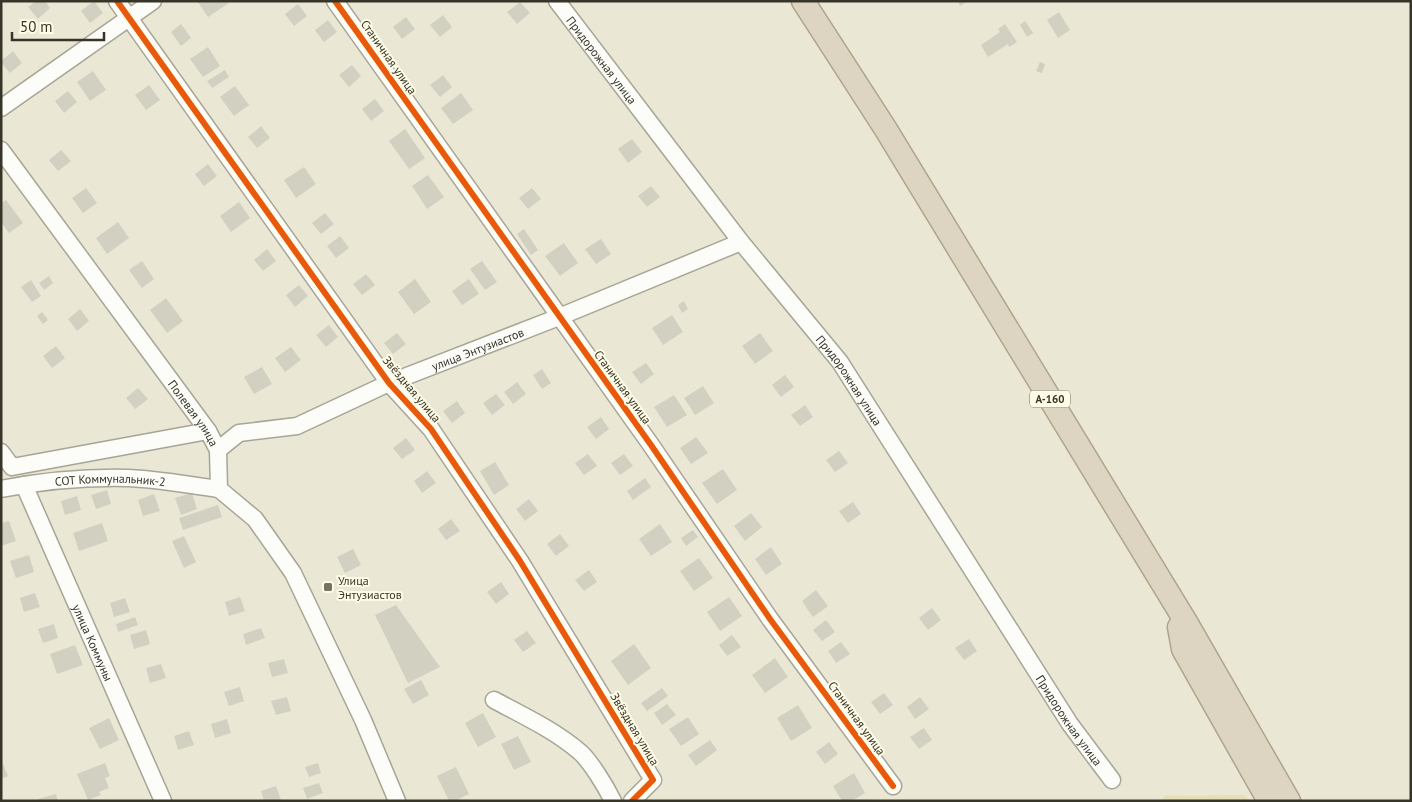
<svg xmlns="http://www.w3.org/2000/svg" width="1412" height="802" font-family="'PT Sans',sans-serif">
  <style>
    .green { fill: #e6dfb7 }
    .building { fill: #d2d0c1 }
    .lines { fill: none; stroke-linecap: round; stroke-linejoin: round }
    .minor-casing { stroke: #a7a596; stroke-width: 19 }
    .highway-casing { stroke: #afa48b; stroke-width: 25 }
    .minor { stroke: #fcfcf9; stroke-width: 16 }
    .highway { stroke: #ded4c2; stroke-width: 22 }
    .cycleway-casing { stroke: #fefbe7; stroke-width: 9 }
    .cycleway { stroke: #e8590c; stroke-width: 6 }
    .poi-dot { fill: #767465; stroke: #fefbe7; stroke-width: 2 }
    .labels { text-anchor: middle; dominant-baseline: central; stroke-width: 4; stroke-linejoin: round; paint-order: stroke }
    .shield { fill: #fefbe7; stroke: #737061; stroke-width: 1 }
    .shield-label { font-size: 11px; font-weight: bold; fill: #373528 }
    .street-label { font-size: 12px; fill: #373528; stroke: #fefbe7 }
    .poi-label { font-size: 12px; fill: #373528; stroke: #fefbe7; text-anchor: start }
  </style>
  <rect width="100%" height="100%" fill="#eae8d5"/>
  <path class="green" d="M1244,795l5,6h-88l4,-5z"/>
  <path class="building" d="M36,1h9l5,7 -12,11 -10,-12z
    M94,1l9,12 -13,10 -9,-12z
    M197,1h31l1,2 -21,14z
    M958,1h10l-8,5z
    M520,2l10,11 -13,11 -10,-12z
    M298,4l9,12 -13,10 -9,-12z
    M1059,12l11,18 -12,8 -11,-18z
    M443,15l9,12 -12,10 -10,-12z
    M406,17l9,12 -13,10 -9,-12z
    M328,20l9,12 -13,10 -9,-12z
    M1025,21l8,12 -6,4 -7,-12z
    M181,24l10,14 -10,8 -10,-14z
    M1005,24l12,18 -8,5 -1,-3 -20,13 -7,-12 19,-13 -2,-3z
    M208,47l12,19 -17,11 -13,-18z
    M13,51l9,12 -12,10 -9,-10v-2z
    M1040,62l5,2 -3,9 -6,-2z
    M352,65l9,11 -12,11 -10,-12z
    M225,70l4,7 -17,11 -5,-7z
    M93,71l13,19 -16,11 -13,-19z
    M443,75l9,12 -12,10 -10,-12z
    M149,85l11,15 -14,10 -11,-15z
    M235,86l14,19 -15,11 -14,-19z
    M68,91l9,11 -13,11 -9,-12z
    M461,93l12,17 -20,14 -12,-16z
    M375,99l9,12 -13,10 -9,-12z
    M261,126l9,12 -13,10 -9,-11z
    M405,129l20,29 -16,11 -20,-28z
    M632,139l10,13 -14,11 -10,-14z
    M61,150l10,11 -13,10 -9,-11z
    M208,164l9,12 -13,10 -9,-12z
    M304,167l12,17 -20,14 -12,-18z
    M428,175l16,22 -17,12 -15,-23z
    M651,186l9,11 -13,10 -9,-11z
    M86,188l11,15 -14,10 -11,-15z
    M532,188l9,11 -13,10 -9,-11z
    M6,200l17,23 -14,10 -8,-11v-19z
    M239,202l11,16 -19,14 -11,-16z
    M325,213l9,11 -13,10 -9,-11z
    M118,222l11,16 -22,16 -11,-16z
    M524,229l14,21 -7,5 -14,-21z
    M340,236l9,12 -13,10 -9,-12z
    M601,239l10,15 -15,10 -11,-15z
    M564,243l14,20 -18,13 -15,-20z
    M267,249l9,12 -13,10 -9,-11z
    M142,261l12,18 -12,9 -13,-18z
    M482,261l15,21 -12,8 -15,-21z
    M366,274l9,11 -13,10 -9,-11z
    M49,276l4,7 -9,7 -5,-7z
    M415,279l16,23 -17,12 -16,-22z
    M469,279l10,15 -17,11 -10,-14z
    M31,280l10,16 -9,6 -11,-15z
    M299,285l9,11 -13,11 -9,-12z
    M166,298l17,23 -16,12 -17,-23z
    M684,301l4,8 -6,4 -4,-8z
    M80,309l9,12 -12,10 -9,-12z
    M42,312l6,8 -5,4 -6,-8z
    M672,315l11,17 -20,13 -11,-17z
    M329,325l9,12 -12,10 -10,-12z
    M397,333l9,11 -13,10 -9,-11z
    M760,333l13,18 -18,13 -13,-18z
    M56,346l9,12 -13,10 -9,-12z
    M291,347l10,13 -16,12 -10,-14z
    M646,363l8,11 -13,10 -9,-12z
    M262,367l10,17 -18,10 -10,-17z
    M542,369l9,14 -9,6 -9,-14z
    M785,375l9,12 -13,10 -9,-12z
    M517,382l9,12 -13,10 -9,-12z
    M703,386l11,17 -19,12 -11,-17z
    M138,388l10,11 -13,10 -9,-11z
    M496,394l9,11 -13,10 -9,-12z
    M674,395l13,20 -20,12 -13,-20z
    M457,401l8,12 -13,10 -9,-12z
    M805,405l8,12 -13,9 -9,-11z
    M601,417l8,12 -13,10 -9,-12z
    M696,437l12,16 -17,11 -11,-16z
    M406,438l9,12 -13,9 -9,-11z
    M839,451l9,12 -13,9 -9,-12z
    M588,454l9,12 -13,9 -9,-12z
    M624,454l9,12 -13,9 -9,-12z
    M495,462l14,23 -15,10 -14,-24z
    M723,469l14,21 -20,14 -15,-21z
    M427,471l9,12 -14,10 -8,-12z
    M645,478l6,9 -18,13 -6,-9z
    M107,490l4,14 -15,5 -5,-14z
    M192,493l5,16 -16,6 -6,-17z
    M154,494l6,17 -17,5 -5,-16z
    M77,496l4,14 -16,5 -4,-14z
    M529,499l9,12 -13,10 -9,-12z
    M853,502l8,12 -13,9 -9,-12z
    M218,505l4,12 -39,13 -4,-12z
    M751,513l11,14 -17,14 -11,-15z
    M451,519l9,12 -14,9 -8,-11z
    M9,521l7,20 -15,5v-23z
    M102,523l6,18 -29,10 -6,-18z
    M660,524l12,18 -21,14 -12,-17z
    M693,530l5,7 -12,9 -5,-8z
    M560,534l9,12 -13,10 -9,-12z
    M184,536l12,26 -12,6 -12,-27z
    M771,547l11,17 -16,11 -11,-16z
    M353,549l8,16 -16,8 -8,-16z
    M29,555l5,17 -18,6 -6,-17z
    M699,558l14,20 -19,13 -14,-20z
    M589,570l8,12 -13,9 -9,-11z
    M501,582l8,12 -13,10 -9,-12z
    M816,590l12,16 -15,11 -11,-16z
    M35,593l5,14 -16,5 -4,-14z
    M240,597l5,14 -16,5 -4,-14z
    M729,597l13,19 -22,15 -13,-19z
    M125,598l5,14 -16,5 -4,-14z
    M396,605l44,62 -32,16 -33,-68z
    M932,608l9,12 -13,10 -9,-12z
    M135,617l3,8 -20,7 -2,-8z
    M826,620l9,12 -13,9 -9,-11z
    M54,624l4,14 -15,5 -5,-14z
    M261,628l4,10 -19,7 -3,-11z
    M146,630l4,14 -16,5 -4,-14z
    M527,631l9,12 -13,9 -9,-12z
    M732,635l9,12 -14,9 -8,-11z
    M969,639l8,12 -13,9 -9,-12z
    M841,642l9,12 -14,9 -8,-12z
    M634,644l17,24 -23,17 -17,-24z
    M75,645l8,20 -26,9 -7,-20z
    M775,658l13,19 -23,16 -13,-18z
    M284,659l4,14 -16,4 -4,-14z
    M161,664l5,14 -16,5 -4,-15z
    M421,680l8,15 -16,9 -9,-15z
    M240,687l4,14 -15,5 -5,-14z
    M662,688l6,8 -21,15 -6,-8z
    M884,693l9,12 -13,9 -9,-12z
    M287,697l4,14 -15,4 -5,-14z
    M920,697l9,12 -14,10 -8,-12z
    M667,704l9,11 -14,10 -8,-12z
    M798,705l14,23 -21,13 -14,-23z
    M483,713l13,24 -18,10 -13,-24z
    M688,717l11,17 -18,12 -12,-17z
    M109,718l10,22 -19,9 -11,-21z
    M227,719l4,14 -16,5 -4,-14z
    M924,728l8,12 -13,9 -9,-12z
    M189,731l5,14 -16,5 -4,-14z
    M518,736l13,26 -17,8 -13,-26z
    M710,740l7,10 -21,16 -8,-11z
    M829,742l9,12 -13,10 -9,-12z
    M1,759l7,17 -7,3z
    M105,763l5,13 -5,2 4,10 -10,4 2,3 -13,5 -11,-26z
    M318,763l3,10 -12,4 -4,-10z
    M456,767l13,27 -14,7h-6l-12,-25z
    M854,773l11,20 -13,8h-10l-9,-15z
    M319,783l4,10 -16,6 -4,-11z
    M276,786l5,14 -17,1 -3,-10z
    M56,794l2,7h-20v-2z"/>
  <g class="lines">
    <g class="minor-casing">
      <g id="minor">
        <path d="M117,1l272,382 42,46 89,132 133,219 -21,21"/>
        <path d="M335,1l316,444 119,174 123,167"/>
        <path id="s1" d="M557,1l184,241 99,120 230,362 42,56"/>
        <path d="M1,108l152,-107"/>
        <path id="s2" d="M1,150l207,281 10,19 1,39 36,30 38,54 70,147 34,81"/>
        <path id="s3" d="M218,450l21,-17 58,-7 92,-43 170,-66 182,-75"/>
        <path d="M1,452l11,15 196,-36"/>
        <path id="s4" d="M24,485l139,316"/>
        <path id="s5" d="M1,489c42,-8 84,-12 126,-11 31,1 61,7 92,11"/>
        <path d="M494,700c30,16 60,30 86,52 11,10 26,35 33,49"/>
      </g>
    </g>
    <g class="highway-casing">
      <path id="highway" d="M803,1l82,127 301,494 103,179
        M1179,627l4,22 86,152"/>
    </g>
    <use href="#minor" class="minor"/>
    <use href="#highway" class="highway"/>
    <g class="cycleway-casing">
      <path id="cycleway" d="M117,1l272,382 42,46 89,132 133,219 -21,21
        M335,1l316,444 119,174 123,167"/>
    </g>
    <use href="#cycleway" class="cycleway"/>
  </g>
  <rect class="poi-dot" x="323" y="582" width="10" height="10" rx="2.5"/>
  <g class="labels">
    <rect class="shield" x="1030" y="390.5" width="40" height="17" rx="4"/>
    <g class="shield-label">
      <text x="1050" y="399">А-160</text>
    </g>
    <g class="street-label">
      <text transform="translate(389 57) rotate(55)">Станичная улица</text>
      <text stroke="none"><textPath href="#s1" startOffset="74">Придорожная улица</textPath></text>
      <text stroke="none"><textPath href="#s3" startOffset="282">улица Энтузиастов</textPath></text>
      <text stroke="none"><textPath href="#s1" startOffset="479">Придорожная улица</textPath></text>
      <text transform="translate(623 387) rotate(54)">Станичная улица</text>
      <text transform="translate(412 389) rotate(50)">Звёздная улица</text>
      <text stroke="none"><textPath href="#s2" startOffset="326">Полевая улица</textPath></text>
      <text stroke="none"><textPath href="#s5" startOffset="110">СОТ Коммунальник-2</textPath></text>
      <text stroke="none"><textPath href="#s4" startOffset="172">улица Коммуны</textPath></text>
      <text transform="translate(857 718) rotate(54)">Станичная улица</text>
      <text stroke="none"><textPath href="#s1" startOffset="884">Придорожная улица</textPath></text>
      <text transform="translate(635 729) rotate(59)">Звёздная улица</text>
    </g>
    <g class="poi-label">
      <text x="338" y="580">Улица<tspan x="338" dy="14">Энтузиастов</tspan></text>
    </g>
  </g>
  <rect width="1412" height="802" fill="none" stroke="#373528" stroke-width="5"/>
  <path d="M12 32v8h92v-8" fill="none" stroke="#373528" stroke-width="2.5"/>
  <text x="20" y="32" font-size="15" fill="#373528" stroke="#fefbe7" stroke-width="4" paint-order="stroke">50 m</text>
</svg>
